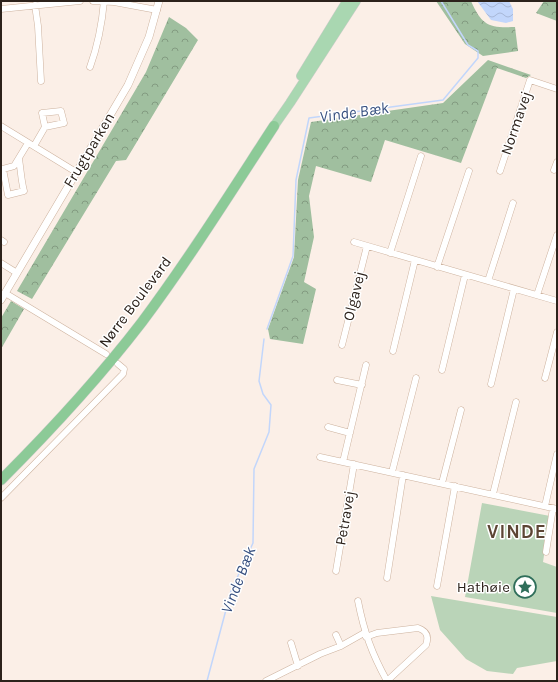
<svg xmlns="http://www.w3.org/2000/svg" width="558" height="682" font-family="Karla,sans-serif">
  <style>
    .green { fill: #bad4b8 }
    .forest { fill: url(#forest-crowns) }
    .water { fill: url(#water-waves) }
    .lines { fill: none; stroke-linecap: round; stroke-linejoin: round }
    .stream { stroke: #c2d6fb; stroke-width: 1.5 }
    .minor-casing { stroke: #cdb29e; stroke-width: 7 }
    .tertiary-casing { stroke: #cdb29e; stroke-width: 8 }
    .primary-casing { stroke: #d1cecd; stroke-width: 10 }
    .trunk-casing { stroke: #d1cecd; stroke-width: 11 }
    .minor { stroke: #fff; stroke-width: 6 }
    .tertiary { stroke: #fff; stroke-width: 7 }
    .primary { stroke: #a9d7b1; stroke-width: 9 }
    .trunk { stroke: #8cca97; stroke-width: 10 }
    .labels { text-anchor: middle; dominant-baseline: central; stroke-width: 3; stroke-linejoin: round; paint-order: stroke }
    .street-label { font-size: 15px; fill: #2c221b; stroke: #fff }
    .poi-label { font-size: 15px; fill: #2c221b; stroke: #fff; text-anchor: end }
    .water-label { font-size: 16px; font-style: italic; fill: #385181; stroke: #fff }
    .district-label { font-size: 19px; font-weight: bold; letter-spacing: 1px; fill: #5c4534; stroke: #fff }
  </style>
  <defs>
    <pattern id="forest-crowns" width="20" height="18" patternUnits="userSpaceOnUse"><rect width="20" height="18" fill="#a0bf9f"/><path d="M2 6a3 3 0 1 1 6 0M12 15a3 3 0 1 1 6 0" fill="none" stroke="#839b81"/></pattern>
    <pattern id="water-waves" width="16" height="10" patternUnits="userSpaceOnUse"><rect width="16" height="10" fill="#c2d6fb"/><path d="M0 5q4-4 8 0t8 0" fill="none" stroke="#a7b7d7"/></pattern>
  </defs>
  <rect width="100%" height="100%" fill="#fbefe7"/>
  <path class="green" d="M482,503l68,13 -7,46 14,5v46l-92,-16z
    M431,596l126,21v44l-40,7 -4,6 -26,-3 -21,-12 -26,-29z"/>
  <path class="forest" d="M436,1h35c11,25 18,27 44,26l3,24 -35,5 -18,-12z
    M544,1h13v20l-21,-8z
    M169,17l17,11 12,12 -72,120 -10,1 -84,138 -15,-8 129,-219z
    M488,60l43,15 -5,3 -29,-10 -36,95 -76,-23 -14,42 -55,-16 -7,30 5,41 -10,45 12,7 -13,55 -33,-5 -2,-10 26,-72 4,-77 13,-58 132,-19z
    M11,301l13,8 -23,40v-31z"/>
  <path class="water" d="M477,1h32l4,8v12l-7,2 -15,-3z"/>
  <g class="lines">
    <path class="stream" d="M267,329l26,-73 3,-76 13,-62 134,-18 35,-42v-7l-10,-6 -27,-44
      M207,681l24,-90 22,-48 1,-74 15,-37 2,-27 -8,-11 -4,-13 5,-42"/>
    <g class="minor-casing">
      <path id="minor" d="M93,1l21,1 43,8
        M35,5l3,21 3,55
        M1,9l79,-8
        M90,67c8,-22 12,-43 14,-66
        M1,126l75,46
        M34,146l11,-19 -3,-14 19,-2 3,12 -19,4
        M19,159c2,12 2,21 5,32l-16,4 -5,-26 11,-3 14,-23
        M554,170l3,-8
        M500,171l30,-91 27,9
        M1,240l3,2
        M354,242l203,59
        M390,253l31,-97
        M1,263l16,10
        M437,267l32,-96
        M488,281l25,-78
        M5,293l101,61
        M537,295l20,-60
        M342,345l25,-99
        M393,351l22,-91
        M442,370l23,-95
        M545,378l12,-46
        M337,380l25,5
        M491,384l23,-95
        M328,427l22,6
        M320,457l237,52
        M343,462l23,-97
        M392,472l24,-94
        M442,483l19,-73
        M493,494l23,-92
        M1,498l122,-124 1,-5 -6,-5
        M545,506l12,-52
        M546,552l7,-44
        M336,571l18,-107
        M387,578l16,-103
        M437,586l18,-100
        M358,601c6,31 14,53 29,80
        M336,635l5,11
        M366,637l11,-4 41,-5c9,3 11,8 8,17l-39,36
        M291,643l7,23
        M266,681l54,-27 21,-8 23,-13"/>
    </g>
    <g class="tertiary-casing">
      <path id="tertiary" d="M1,300l127,-215 21,-48 10,-36"/>
    </g>
    <g class="primary-casing">
      <path id="primary" d="M301,76l46,-75
        M274,126l16,-23 66,-102"/>
    </g>
    <g class="trunk-casing">
      <path id="trunk" d="M1,480c50,-50 98,-102 141,-158 47,-63 89,-130 132,-196"/>
    </g>
    <use href="#minor" class="minor"/>
    <use href="#tertiary" class="tertiary"/>
    <use href="#primary" class="primary"/>
    <use href="#trunk" class="trunk"/>
  </g>
  <defs>
    <g id="sight-ring" transform="scale(1.15)"><circle r="9.5" fill="#fff" stroke="#2f6e5a" stroke-width="1.5"/><path d="M0-6L1.8-2.2L6-1.7L2.9 1.2L3.7 5.4L0 3.3L-3.7 5.4L-2.9 1.2L-6-1.7L-1.8-2.2Z" fill="#2f6e5a"/></g>
  </defs>
  <g fill-rule="evenodd">
    <use href="#sight-ring" x="525" y="587"/>
  </g>
  <g class="labels">
    <g class="street-label">
      <text transform="translate(516 123) rotate(-71)">Normavej</text>
      <text transform="translate(89 150) rotate(-59)">Frugtparken</text>
      <text transform="translate(354 296) rotate(-76)">Olgavej</text>
      <text transform="translate(135 302) rotate(-53)">Nørre Boulevard</text>
      <text transform="translate(345 518) rotate(-80)">Petravej</text>
    </g>
    <g class="poi-label">
      <text x="510" y="587">Hathøie</text>
    </g>
    <g class="water-label">
      <text transform="translate(354 112) rotate(-8)">Vinde Bæk</text>
      <text transform="translate(238 580) rotate(-69)">Vinde Bæk</text>
    </g>
    <g class="district-label">
      <text x="517" y="532">VINDE</text>
    </g>
  </g>
  <rect width="558" height="682" fill="none" stroke="#2c221b" stroke-width="4"/>
</svg>
